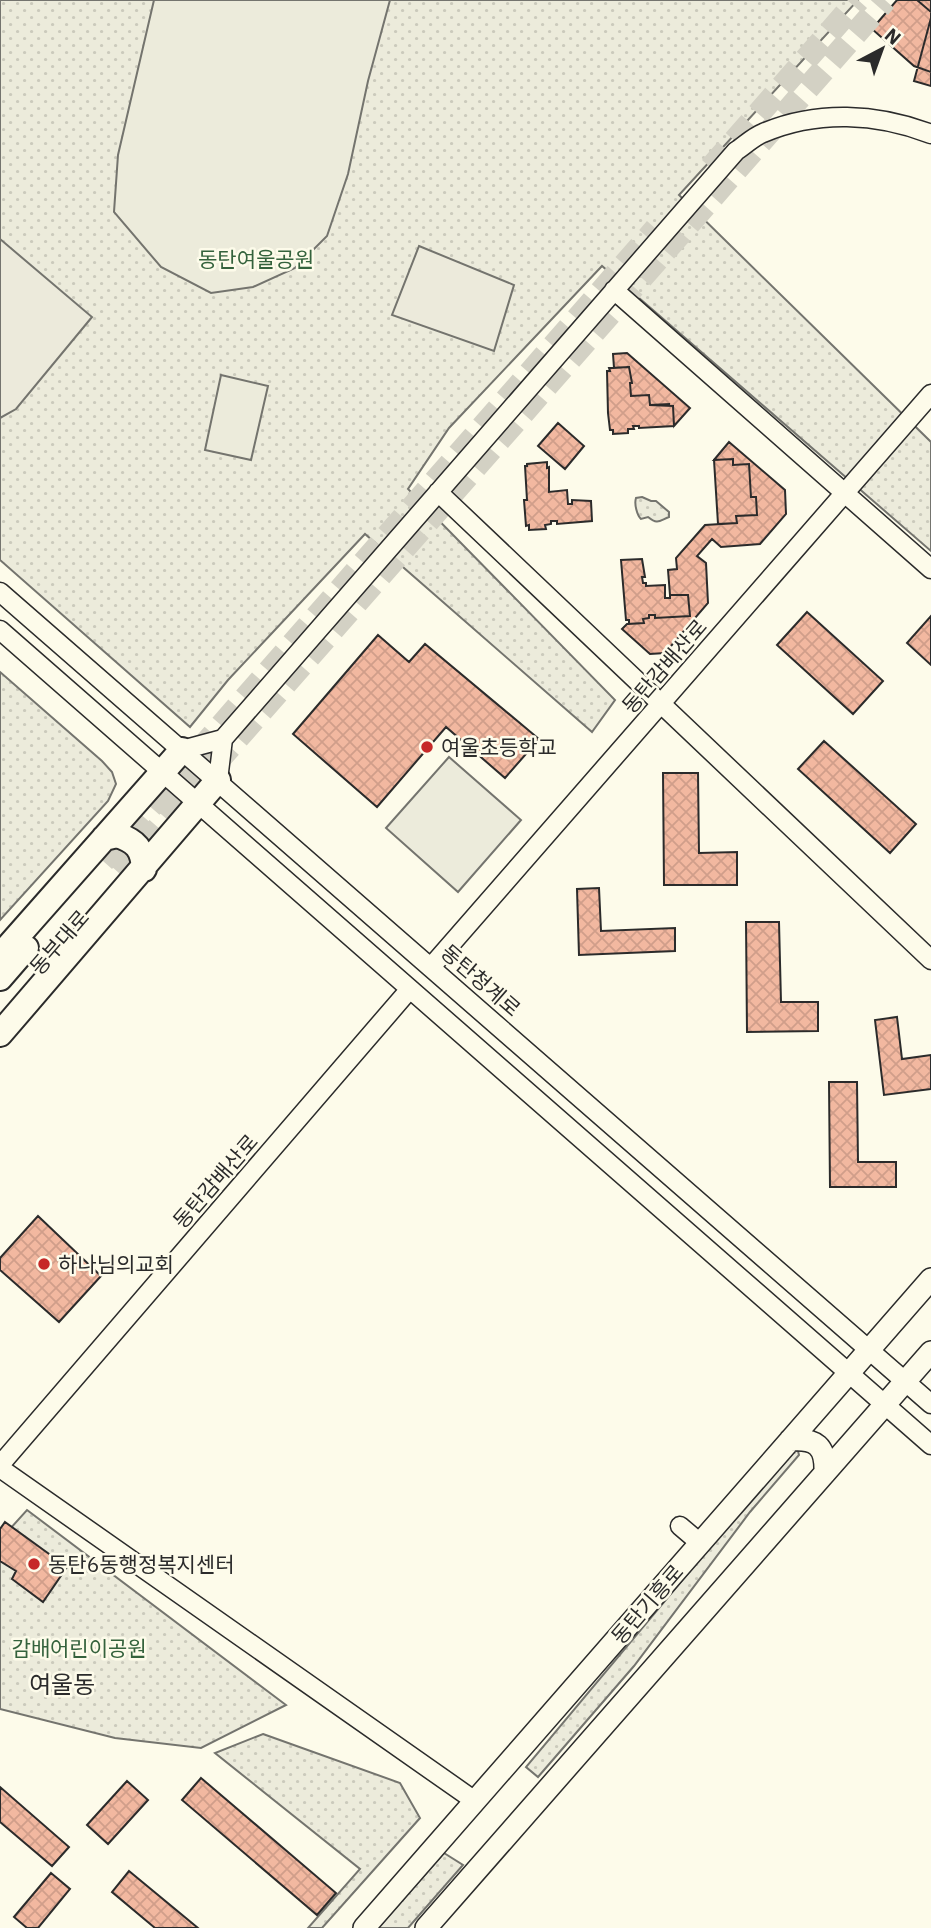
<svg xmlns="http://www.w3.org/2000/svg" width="931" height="1928" font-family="'IBM Plex Sans','Noto Sans KR',sans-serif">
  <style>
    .grass { fill: url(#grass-dots); stroke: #74746e; stroke-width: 2 }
    .pitch { fill: #ecebdb; stroke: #74746e; stroke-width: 2 }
    .parking { fill: #eceadb; stroke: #74746e; stroke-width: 2 }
    .building { fill: url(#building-cross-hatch); stroke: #2b2b2b; stroke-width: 2 }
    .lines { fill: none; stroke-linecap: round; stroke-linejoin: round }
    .highway-tunnel { stroke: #d3d1c4; stroke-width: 24; stroke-dasharray: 24 12; stroke-linecap: butt }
    .minor-casing { stroke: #2b2b2b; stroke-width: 21 }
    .major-casing { stroke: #2b2b2b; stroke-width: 24 }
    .highway-casing { stroke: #2b2b2b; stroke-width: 28 }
    .minor { stroke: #fdfbea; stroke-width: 18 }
    .major { stroke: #fdfbea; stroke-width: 21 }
    .highway { stroke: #fdfbea; stroke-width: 24 }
    .poi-dot { fill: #c62828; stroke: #fdfbea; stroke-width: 2.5 }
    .labels { text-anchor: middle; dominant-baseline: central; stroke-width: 5; stroke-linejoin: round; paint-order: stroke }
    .park-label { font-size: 21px; fill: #34623c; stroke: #fdfbea }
    .street-label { font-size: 21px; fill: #2b2b2b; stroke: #fdfbea }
    .poi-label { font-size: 21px; fill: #2b2b2b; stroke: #fdfbea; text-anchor: start }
    .quarter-label { font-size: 24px; fill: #2b2b2b; stroke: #fdfbea }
  </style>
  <defs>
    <pattern id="grass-dots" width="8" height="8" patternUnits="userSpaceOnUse" patternTransform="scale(1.75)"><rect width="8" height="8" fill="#ecebdb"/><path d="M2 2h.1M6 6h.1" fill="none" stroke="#cbcabc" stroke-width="1.8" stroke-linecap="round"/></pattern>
    <pattern id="building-cross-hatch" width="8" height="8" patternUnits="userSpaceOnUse" patternTransform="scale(1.75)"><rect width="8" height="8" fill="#f2b8a0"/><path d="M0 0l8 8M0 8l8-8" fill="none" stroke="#d09e8a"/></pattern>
  </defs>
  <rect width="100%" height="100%" fill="#fdfbea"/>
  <path class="grass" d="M0,0h858l-179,195 252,247v109l-329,-285 -153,162 -41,61 207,211 -23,32 -227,-198 -137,146 -38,47 -190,-167z
    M642,497l9,4h5l13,11v5c-10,4 -11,8 -21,0l-7,2c-4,-4 -7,-15 -5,-21z
    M0,672l102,89 10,11 4,12 -8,17 -108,119z
    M792,1449l6,2 1,4 -49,57 -116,154 -96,111 -12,-10z
    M27,1510l259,195 -85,43 -86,-10 -115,-29v-169z
    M263,1734l137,49 20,35 -98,110h-14l52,-59 -145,-116z
    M444,1853l19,12 -55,63h-30z"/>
  <path class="pitch" d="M154,0h236l-22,81 -20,93 -21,62 -32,32 -42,19 -42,6 -50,-26 -47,-55 4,-57z
    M221,375l47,11 -17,74 -46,-10z
    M449,757l72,63 -63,72 -72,-64z"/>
  <path class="parking" d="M0,239l92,78 -76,92 -16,9z
    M419,246l95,39 -20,66 -102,-36z"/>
  <path class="building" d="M897,0h34v72l-17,-6 -42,-37z
    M917,0h14v12z
    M931,18v68l-17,-5z
    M627,353l63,55 -16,18 -1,-20h-4v-2l-19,1 -1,-10 -18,1 -1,-13h2l-3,-16 -15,1 -1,-14z
    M629,367l3,16h-2l1,13 18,-1 1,10 23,1 1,20 -35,2v-2h-6l1,3h-6v4l-15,1v-4h-3l-2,-17 -1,-42h3l-1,-3z
    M558,423l26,23 -19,23 -27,-23z
    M729,442l56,48 1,24 -26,30 -39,3 -9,-8 -15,17 9,7 2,40 -43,50 -15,1 -28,-25 5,-5 17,-1 -1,-4 6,-1v-3h6v3l35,-2 -2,-21h-18l-2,-25 9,-1 -1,-11 29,-33 32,-2 -1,-7 21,-1 -1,-18h-5l-2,-33 -16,1v-6l-19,1z
    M733,459v6l16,-1 2,33h5l1,18 -21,1 1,7 -19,1 -4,-64z
    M547,462v6l2,-1v25l18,-2 1,14h4v-4l19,1 1,20 -35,3v-3h-6v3l-6,1 1,4 -17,1v-5l-3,1 -2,-26h3l-2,-34h2v-2z
    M642,559l3,18h-3l1,6h3v3l19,-1v13h5v-3h18l2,21 -35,2v-3h-6v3l-6,1 1,4 -15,1v-4h-3l-5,-60z
    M807,612l76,69 -30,33 -76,-69z
    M931,616v49l-24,-22z
    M378,635l31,27 16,-18 114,95 -34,39 -59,-51 -69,80 -84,-73z
    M824,741l92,83 -26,29 -92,-84z
    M663,773h35l1,80 38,-1v33h-73z
    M599,888l2,43 74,-3v23l-96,4 -2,-66z
    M746,922h33l2,80h37v29l-71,1z
    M897,1017l5,42 29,-4v34l-47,6 -9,-75z
    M829,1082h28l1,80h38v25h-66z
    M38,1216l63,60 -42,46 -59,-52v-12z
    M5,1522l62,45 -24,35 -31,-23 4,-8 -16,-10v-32z
    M201,1778l135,115 -19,22 -135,-115z
    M127,1781l21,19 -40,44 -21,-19z
    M0,1787l69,60 -17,19 -52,-44z
    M129,1871l69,57h-43l-43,-36z
    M51,1873l19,16 -32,39h-11l-13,-11z"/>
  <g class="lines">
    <path class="highway-tunnel" d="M711,168l147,-168
      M103,861l553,-632
      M119,873l766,-873"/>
    <g class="minor-casing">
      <path id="minor" d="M614,290l317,279
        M438,492l493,468
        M0,592l931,812
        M0,630l931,815
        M182,750l41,-11
        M218,780l5,-41 513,-588c9,-6 17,-14 27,-18 54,-23 114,-20 168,1
        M431,967l500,-573
        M0,1465l409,-475
        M0,1468l475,333
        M680,1526l20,17"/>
    </g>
    <g class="major-casing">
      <path id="major" d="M790,1440c26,-2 36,6 35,33
        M364,1928l567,-649
        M426,1928l505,-576"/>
    </g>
    <g class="highway-casing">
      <path id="highway" d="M104,838l13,-3c19,6 26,14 27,34
        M0,956l182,-206
        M0,978l26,-30
        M0,1034l218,-254"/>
    </g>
    <use href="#minor" class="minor"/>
    <use href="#major" class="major"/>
    <use href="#highway" class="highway"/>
  </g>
  <g class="poi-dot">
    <circle cx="427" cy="747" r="7"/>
    <circle cx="44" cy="1264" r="7"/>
    <circle cx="34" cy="1564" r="7"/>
  </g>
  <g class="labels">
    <g class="park-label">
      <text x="256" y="259">동탄여울공원</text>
      <text x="79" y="1648">감배어린이공원</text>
    </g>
    <g class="street-label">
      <text transform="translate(664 666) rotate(-49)">동탄감배산로</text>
      <text transform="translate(59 942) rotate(-49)">동부대로</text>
      <text transform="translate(481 980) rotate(41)">동탄청계로</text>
      <text transform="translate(215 1181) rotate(-49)">동탄감배산로</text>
      <text transform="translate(647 1604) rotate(-49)">동탄기흥로</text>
    </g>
    <g class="poi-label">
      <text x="441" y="747">여울초등학교</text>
      <text x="58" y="1264">하나님의교회</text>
      <text x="48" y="1564">동탄6동행정복지센터</text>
    </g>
    <g class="quarter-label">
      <text x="62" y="1684">여울동</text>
    </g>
  </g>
  <g transform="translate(882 49) rotate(41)" stroke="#fdfbea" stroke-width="5" paint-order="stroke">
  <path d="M0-5L12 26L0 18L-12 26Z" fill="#2b2b2b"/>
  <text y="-10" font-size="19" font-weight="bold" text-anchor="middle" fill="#2b2b2b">N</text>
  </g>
</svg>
